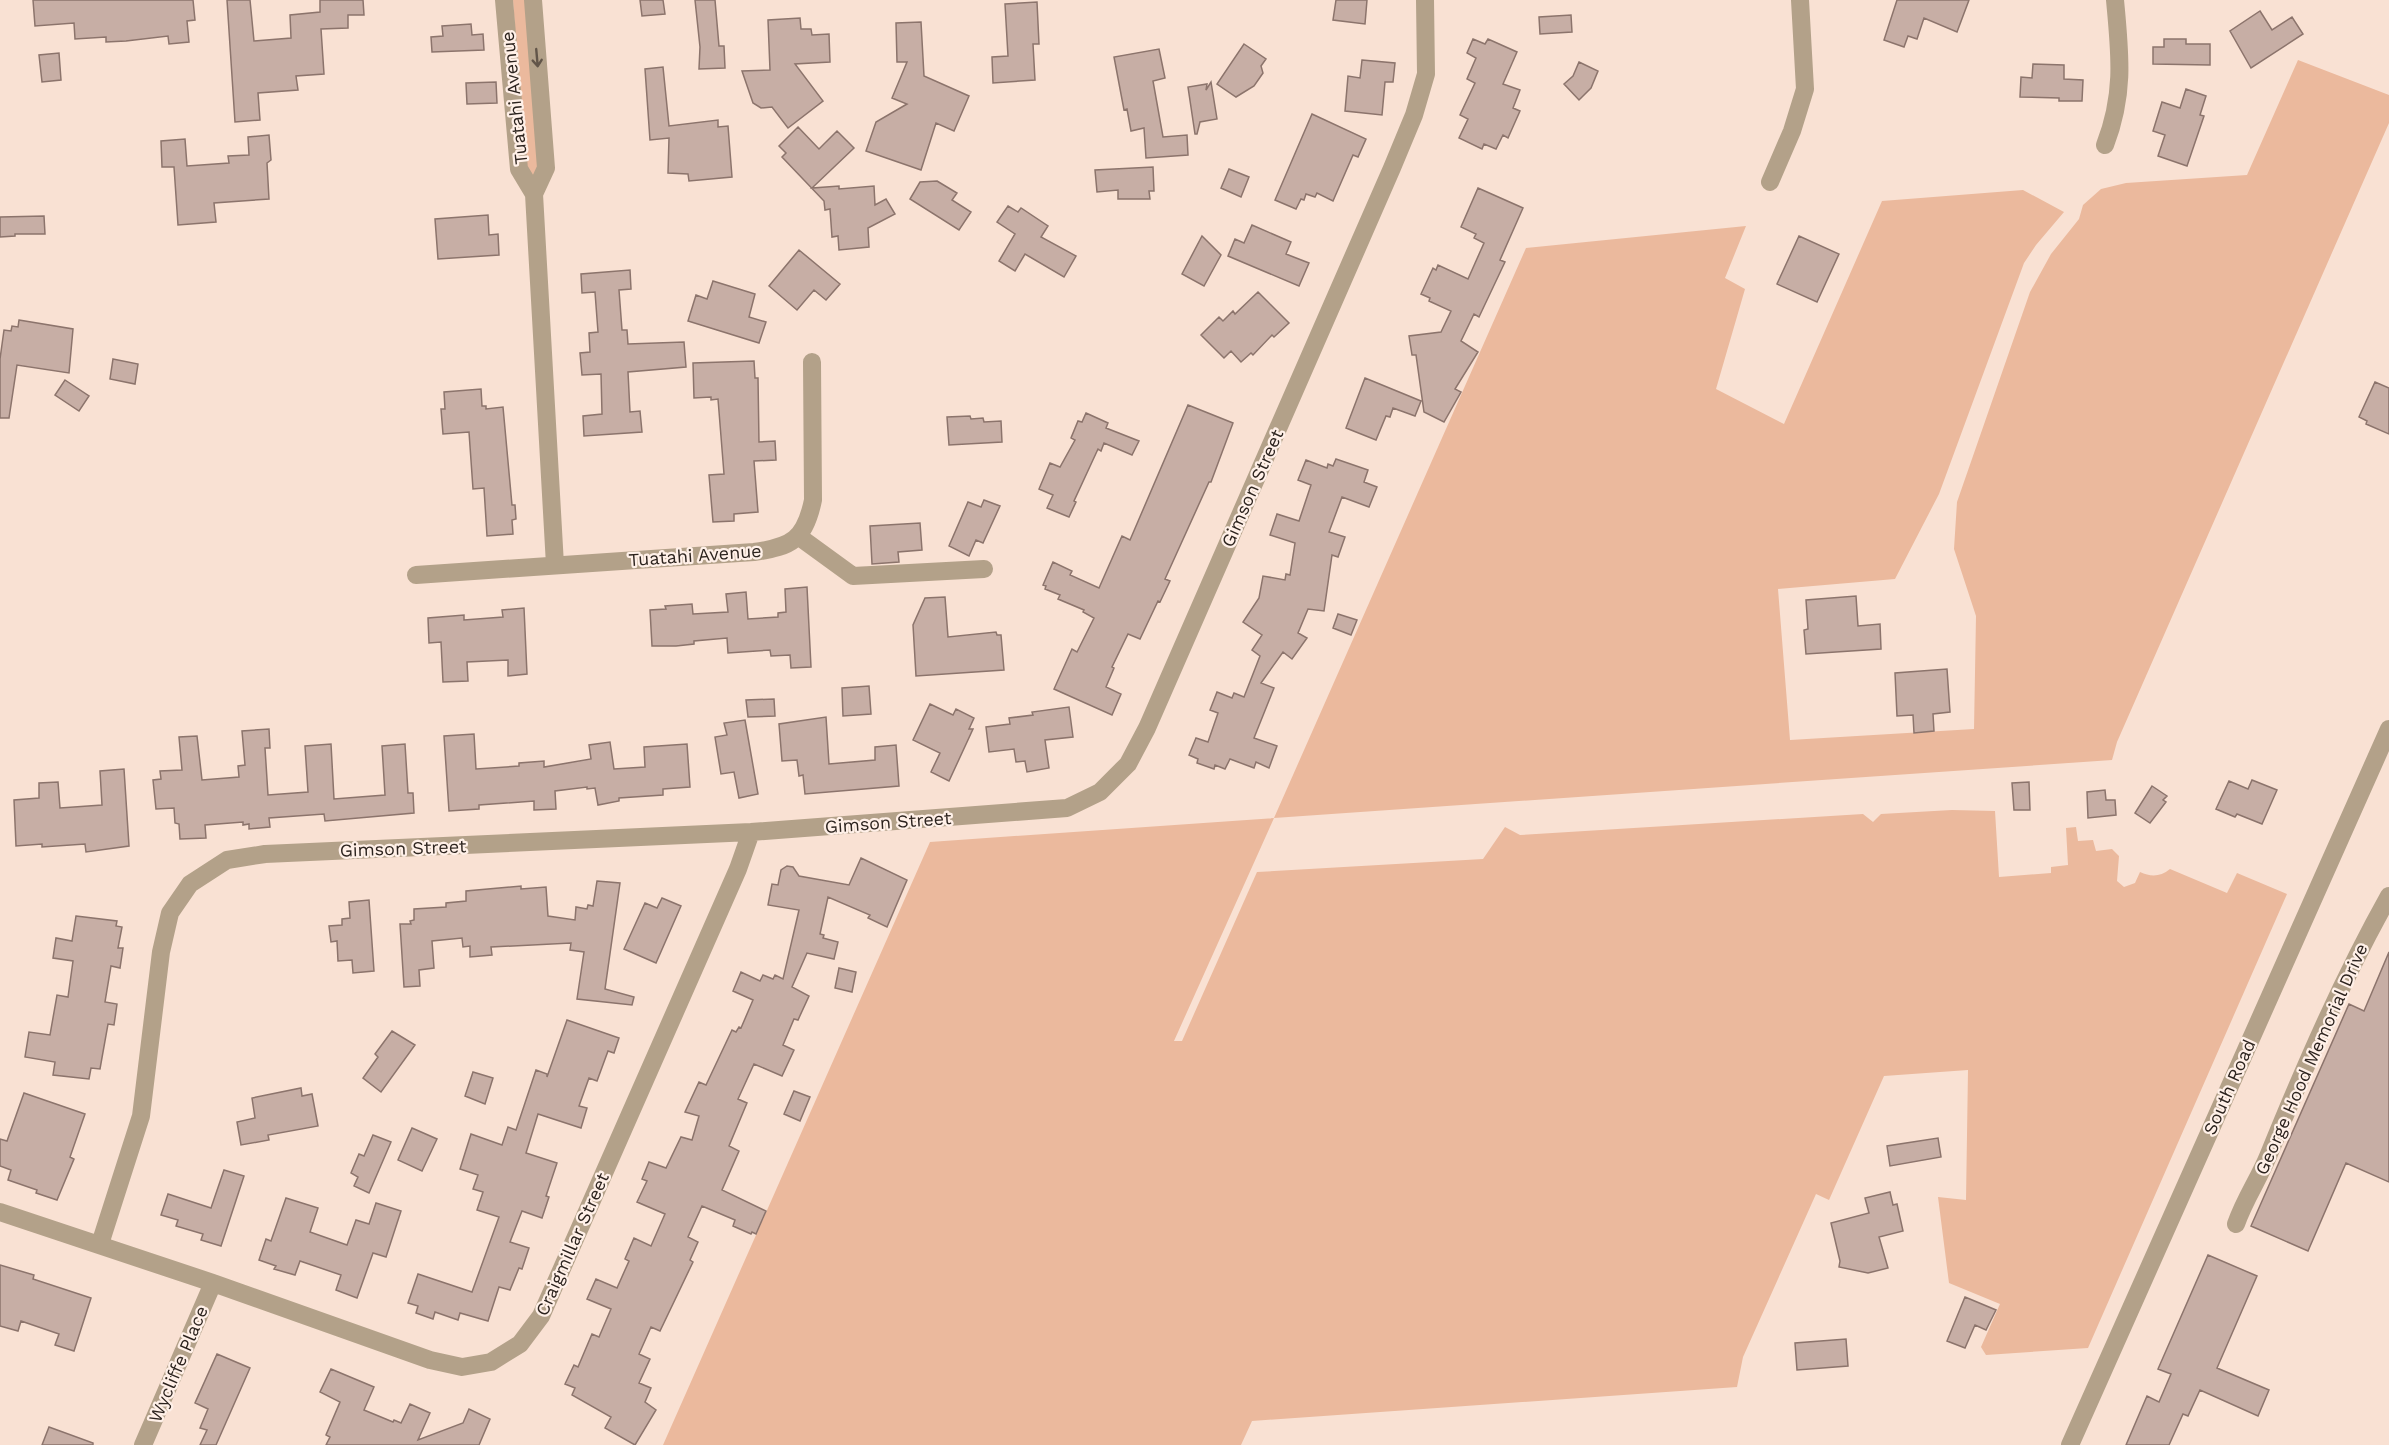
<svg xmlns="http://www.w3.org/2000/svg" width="2389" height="1445" font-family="'Work Sans',sans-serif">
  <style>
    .green { fill: #ebb99d }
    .building { fill: #c7aea5; stroke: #8c746c; stroke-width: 1.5 }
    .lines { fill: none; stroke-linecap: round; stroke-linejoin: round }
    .minor { stroke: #b3a189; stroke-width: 18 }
    .oneway { stroke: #625549 }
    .labels { text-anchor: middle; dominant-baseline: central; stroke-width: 4.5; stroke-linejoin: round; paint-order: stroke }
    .street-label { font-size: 18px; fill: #2c231e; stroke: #fff0e8 }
  </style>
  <rect width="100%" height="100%" fill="#f9e1d3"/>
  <path class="green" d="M513,0h15l12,171 -5,8 -10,-7z
    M2298,60l91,35v28l-272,619 -5,18 -838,58 -100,223h8l75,-169 226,-13 22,-32 15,8 343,-21 10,8 8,-8 71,-4 43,1 4,66 52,-4v-6l17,-2 -2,-37 10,-1 2,14 15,-1 3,11 16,-2 7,7 -2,25 7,6 11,-4 5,-11c11,5 20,5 30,-3l57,24 10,-20 50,21 -199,454 -102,7 -5,-8 19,-43 -51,-21 -11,-86 28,3 2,-130 -84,6 -55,124 -13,-6 -73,163 -6,30 -485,34 -11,24h-578l267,-603 344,-24 252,-570 220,-22 -21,52 20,11 -29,100 68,35 98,-223 141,-11 41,22 -28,33 -12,18 -85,231 -44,85 -117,10 12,151 184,-11 2,-113 -22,-67 3,-47 73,-210 21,-38 28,-35 4,-14 18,-16 25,-6 121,-8z"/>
  <path class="building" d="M33,0h160l2,20 -8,1 2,21 -20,2 -1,-8 -42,5 -20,1v-5l-31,2 -1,-16 -39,3z
    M227,0h23l4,41 37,-3 -1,-23 30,-3v-12h43l1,15h-16v13l-27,1 3,45 -28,2 2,14 -40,3 2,27 -25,2z
    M640,0h23l2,14 -23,2z
    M695,0h20l4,46h5l1,22 -26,1 1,-22z
    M1336,0h31l-2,24 -32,-4z
    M1897,0h72l-12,32 -33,-14 -7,21 -9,-3 -4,11 -20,-7z
    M1037,2l2,42h-6l2,36 -42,3 -1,-26 16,-1 -3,-52z
    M2260,11l12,19 20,-13 11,17 -52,34 -21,-37z
    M1571,15l1,17 -32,2 -1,-17z
    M800,18l1,11h10l1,6 17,-1 1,28 -35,2 28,37 -35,27 -16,-21 -11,1 -8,-5 -11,-32 28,-1 -2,-50z
    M921,22l3,54 45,20 -15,35 -18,-8 -15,47 -55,-19 10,-29 31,-18 -15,-6 15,-36h-10l-1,-39z
    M471,24l1,11 11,-1 1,16 -52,2 -1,-15 12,-1 -1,-10z
    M1473,39l12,5 3,-5 29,13 -14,32 17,6 -7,18 7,3 -12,27 -5,-3 -7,14 -12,-5 -2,5 -23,-11 9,-19 -8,-4 15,-32 -8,-4 9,-21 -9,-5z
    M2164,39h22v5h24v21l-57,-1v-17h11z
    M1244,44l22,15 -5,7 2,7 -9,13 -18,11 -19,-13z
    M1159,49l6,29 -12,3 10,56 24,-2 1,20 -42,3 -2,-30 -13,3 -4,-22 -3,1 -10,-53z
    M59,53l2,27 -19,2 -3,-27z
    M1362,60l33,3 -2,19h-8l-3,33 -37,-4 3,-35 12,2z
    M1579,62l19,9 -7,17 -12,12 -15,-16 9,-8z
    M2033,64l31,1v14l19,1 -1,21h-23v-3l-39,-1 1,-20 11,1z
    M663,67l6,59 49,-6v7l10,-1 4,51 -43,4 -1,-7 -20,-1 1,-35 -19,2 -5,-71z
    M496,82l1,21 -30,1 -1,-21z
    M1211,82l6,37 -17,3 -3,12h-2l-7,-47 19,-3 -1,6z
    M2186,89l20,7 -6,19 4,1 -17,50 -29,-10 7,-21 -12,-4 9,-29 18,6z
    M1312,114l54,25 -8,18 -5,-2 -20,46 -16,-8 -2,4 -9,-3 -2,6 -3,-1 -5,10 -21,-9z
    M798,127l21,22 18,-18 17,17 -42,40 27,-2v3l35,-3 1,19 11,-6 9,15 -27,14 1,19 -30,3 -1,-14 -6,1 -2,-28 -5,1 -1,-9 -42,-44 4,-4 -7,-7z
    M269,135l2,25 -4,3 2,36 -55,4 2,19 -38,3 -4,-58h-12l-1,-26 24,-2 2,27 42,-3 -1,-7 21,-1 -1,-18z
    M1153,167l1,24h-5l1,8h-32v-9l-21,2 -2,-22z
    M1229,169l20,8 -8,20 -20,-9z
    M937,181l20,12 -5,7 19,12 -12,18 -49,-31 10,-17z
    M1478,188l45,20 -23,52 5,2 -26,55 -5,-3 -13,27 17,11 -23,37 6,3 -17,30 -20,-10 -8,-57h-4l-3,-19 32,-4 10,-21 -22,-10 1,-3 -9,-4 12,-26 3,2 2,-5 30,14 16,-36 -10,-5 2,-4 -15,-7z
    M1008,206l10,6 3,-4 27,18 -7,11 35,19 -12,21 -39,-23 -10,17 -16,-10 16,-27 -18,-12z
    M488,215l1,20 9,-1 1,21 -61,4 -3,-40z
    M44,216l1,18h-30v2l-15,1v-20z
    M1252,225l39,17 -5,12 23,9 -10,23 -71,-30 7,-17 9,4z
    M1202,236l19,19 -17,31 -22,-12z
    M1799,236l40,18 -22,48 -40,-18z
    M799,250l41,34 -14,16 -12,-10 -17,20 -28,-24z
    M630,270l1,19 -12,1 3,40h5l1,14 56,-2 2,25 -58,5 2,40 10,-1 2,21 -58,4 -1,-20 19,-2 -1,-40 -19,1 -2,-22 10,-1 -1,-19 9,-1 -3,-40 -13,1 -1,-19z
    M713,281l42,13 -6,23 17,5 -7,21 -71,-22 8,-26 11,4z
    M1258,292l31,31 -15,14 -2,-2 -19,20 -2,-2 -10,9 -10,-11 -7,7 -23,-23 18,-18 4,4 10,-10 2,3z
    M19,320l54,9 -4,44 -52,-8 -8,53h-9v-59l4,-29 7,1 1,-5 6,1z
    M113,359l25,5 -3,20 -25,-5z
    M754,361l1,17h3l1,64 16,-1 1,19 -22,1 4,51 -24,2v7l-21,1 -4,-47 15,-1 -6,-75 -7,1v-3l-17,1 -1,-35z
    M1365,378l56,23 -6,15 -22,-8 -3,9 -4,-1 -10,24 -30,-12z
    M65,380l24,16 -10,15 -24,-16z
    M2375,382l14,6v46l-23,-10 1,-3 -8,-4z
    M481,389l1,17h4v3l17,-2 9,98h3l1,14 -4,1 1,14 -26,2 -3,-48 -11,1 -4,-57 -26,2 -2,-25h4l-1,-17z
    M1188,405l45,18 -22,59h-2l-44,97 5,2 -10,21 -2,-1 -18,38 -12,-5 -16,33 2,1 -8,19 15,7 -9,21 -58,-26 18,-40 5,3 17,-34 -11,-6 1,-2 -26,-11 2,-4 -15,-6 1,-3 -3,-1 10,-23 19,9 -2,4 29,13 23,-52 8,4z
    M1086,413l22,10 -2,5 33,13 -7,14 -28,-12 -3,8 -3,-2 -24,52 2,1 -7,15 -22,-9 6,-13 -14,-6 11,-26 10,4 15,-27 -4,-2 7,-17 4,1z
    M970,416l1,3 12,-1 1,4 17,-1 1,21 -53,3 -2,-28z
    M1336,459l32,11 -4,12 13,5 -8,20 -27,-10 -13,35 16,5 -7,20 -6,-2 -8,56 -16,-2 -10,24 9,5 -15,21 -9,-7 -22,31 13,5 -20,50 23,8 -8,22 -13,-6 -2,6 -24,-9 -5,10 -10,-4 -1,4 -17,-6 1,-4 -9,-4 7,-17 12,4 10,-29 -8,-3 7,-18 15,6 2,-5 10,4 16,-41 -8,-6 10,-15 -19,-13 16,-24 4,-22 22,4 1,-6 4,1 5,-32 -25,-8 7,-21 22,7 12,-36 -13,-5 8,-20 21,8 1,-4 5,2z
    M984,500l16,6 -17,37 -7,-3 -7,16 -20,-10 19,-44 13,5z
    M920,523l2,27 -24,2 1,10 -27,2 -2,-38z
    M807,587l4,80 -20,1 -1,-13 -19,1 -1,-6 -42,3 -1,-15 -33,3v3l-18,2h-24l-2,-36 16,-1 -1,-3 27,-2 1,10 35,-2 -2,-18 20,-2 2,27 30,-2v-4l8,-1 -1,-23z
    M1856,596l2,30 22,-2 1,25 -75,5 -2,-24 4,-1 -2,-29z
    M945,597l3,40 48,-5 1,3h4l3,35 -88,6 -3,-51 12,-27z
    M524,608l3,66 -19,2v-16l-41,2 1,19 -25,1 -2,-40 -12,1 -1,-25 36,-3v5l39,-3 -1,-7z
    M1338,614l19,6 -6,15 -18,-7z
    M1947,669l3,43 -17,2 1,17 -20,2 -1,-18 -16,1 -2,-43z
    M869,686l2,28 -28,2 -1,-28z
    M774,699l1,17 -27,1 -2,-17z
    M930,704l23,11 3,-6 18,9 -5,11h4l-24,52 -18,-9 9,-19 -27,-13z
    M1069,707l4,30 -28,3 4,28 -22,4 -2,-11 -9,1 -2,-13 -25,3 -3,-25 24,-3 -1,-6 24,-3 -1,-3z
    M826,717l3,47 46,-4v-13l21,-2 3,41 -94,8 -2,-19 -4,1 -2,-16 -15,1 -3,-37z
    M745,720l13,74 -19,4 -5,-26 -13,2 -6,-37 12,-2 -3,-12z
    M269,729l1,19h-5l3,47 40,-3 -3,-46 26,-2 3,55 51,-4 -3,-49 23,-2 3,49h5l1,20 -89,8 -1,-7 -55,4 1,9 -21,2v-5l-6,1v-3l-38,3 1,13 -26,1 -1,-15 -4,-1 -1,-15 -18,1 -3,-29 8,-1 -1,-8 22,-1 -3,-33 18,-1 5,44 37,-3 -1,-11 7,-1 -3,-34z
    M474,734l2,35 43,-3v-3l25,-2v6l47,-8 -2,-14 21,-3 4,27 31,-2 -1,-20 43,-3 3,43 -27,2v6l-44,3v3l-21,4 -3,-17 -8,1v-2l-32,4 1,18 -22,1v-9l-55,4v4l-30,2 -5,-75z
    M124,769l5,77 -43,6 -1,-8 -43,3v-3l-26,2 -2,-46 25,-2v-15l19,-1 2,26 42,-3 -2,-34z
    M2252,780l25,10 -15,34 -25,-10 -2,3 -19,-8 13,-28 19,8z
    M2029,782l1,28h-16l-2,-27z
    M2152,786l15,10 -4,4 3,2 -16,21 -15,-10z
    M2105,790l1,10h9l1,15 -28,3 -1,-26z
    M861,858l46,22 -20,47 -19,-9 2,-3 -42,-18 -8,37 4,1 -1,3 15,4 -4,17 -27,-6 -15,34 17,9 -11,24 -4,-1 -11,26 11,5 -12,26 -28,-12 -16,35 9,4 -18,43 10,5 -17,39 44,21 -10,23 -4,-2 -1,2 -18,-8 2,-6 -33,-14 -14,31 10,5 -8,18 3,2 -33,69 -9,-4 -12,27 11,5 -11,24 12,5 -6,14 11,8 -21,35 -30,-17 6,-11 -39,-22 3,-7 -10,-4 9,-19 4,2 14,-33 7,3 12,-28 -24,-10 9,-20 21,9 12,-27 -4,-2 9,-21 17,8 14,-32 -28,-12 10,-21 -5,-2 7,-17 17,6 15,-31 11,3 7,-24 -14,-4 14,-30 7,3 26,-55 4,2 3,-5 2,1 12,-28 -20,-9 8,-19 19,9 3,-6 10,4 2,-4 8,4 16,-69 -31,-5 4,-21 6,1 3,-15 6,-4 6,1 6,9 50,9z
    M597,881l23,2 -15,106 29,8 -2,8 -55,-6 7,-47 -14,-2 1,-7 -80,4 1,8 -22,2v-11l-7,1 -1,-9 -30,3 2,27 -15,2 1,16 -16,1 -4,-63h11l-1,-3 4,-1v-11l32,-2v-4l20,-2v-10l55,-5v3l25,-2 2,29 27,4 1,-13 11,2 1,-4 5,1z
    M662,898l19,8 -25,57 -32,-14 21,-46 12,5z
    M369,900l5,71 -21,2 -1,-13 -14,1 -1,-20 -6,1 -2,-16 13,-1v-6l8,-1 -1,-16z
    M76,916l41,5 -1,5 6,1 -4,21h5l-3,20 -9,-2 -6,36 12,2 -3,21 -6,-1 -8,45 -9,-1 -2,11 -36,-4 2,-13 -30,-5 4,-25 21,3 7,-40 11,2 5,-36 -20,-3 3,-20 16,3z
    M2389,952v230l-43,-19 -38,88 -57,-25 98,-222 15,7z
    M839,968l17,4 -4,20 -17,-4z
    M567,1020l52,18 -5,15 -6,-2 -11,30 -8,-3 -10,28 8,2 -6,20 -43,-14 -12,39 31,10 -11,33 3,1 -7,21 -20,-7 -12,31 19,6 -7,21 -3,-1 -9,22 -11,-3 -11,34 -28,-8 -2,7 -23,-8 -2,7 -17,-6 2,-7 -10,-3 10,-29 54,18 27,-75 -22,-7 6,-18 -10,-3 5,-14 -18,-6 11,-35 31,11 6,-18 8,3 20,-60 11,4v3z
    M392,1031l23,14 -34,47 -18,-14 15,-21 -3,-3z
    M473,1072l20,6 -8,26 -20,-8z
    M301,1088l1,8 10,-2 6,32 -50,9 1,5 -28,5 -4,-23 18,-4 -3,-20z
    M794,1091l16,6 -10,24 -16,-7z
    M24,1093l61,21 -15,43 4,2 -17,41 -21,-7 1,-3 -29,-10 3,-10 -11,-4v-27l7,2z
    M412,1128l25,11 -15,32 -24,-11z
    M373,1135l18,7 -22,51 -15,-7 4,-9 -7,-4 8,-19 5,2z
    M1938,1138l3,19 -51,9 -3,-20z
    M224,1170l20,6 -23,70 -20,-6 2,-6 -27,-8 2,-6 -17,-5 7,-21 43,14z
    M1890,1192l3,13 4,-1 6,27 -24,6 9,31 -20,5 -29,-6 1,-6 -9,-38 38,-10 -4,-15z
    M286,1198l32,10 -8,24 37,13 9,-25 13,4 7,-21 25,8 -15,46 -13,-4 -16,45 -21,-8 5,-15 -41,-14 -5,14 -21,-6 2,-3 -17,-6 7,-21 5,2z
    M2208,1255l49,21 -40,92 52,22 -11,26 -58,-26 -12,26 -5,-2 -14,31h-43l21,-49 12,6 12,-28 -13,-5z
    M0,1265l34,10 -1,4 58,19 -17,53 -19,-6 4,-11 -38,-13 -3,10 -18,-5z
    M1965,1297l31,13 -10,20 -11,-5 -10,23 -18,-7z
    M1846,1339l2,27 -51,4 -2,-27z
    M217,1354l33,14 -34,77h-16l7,-15 -7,-2 8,-19 -13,-6z
    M331,1369l43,18 -10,23 29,12 1,-2 7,3 9,-19 20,9 -12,27 45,-17 6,-14 21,10 -11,26h-153l4,-8 -4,-2 14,-33 -20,-10z
    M49,1427l44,16v2h-51z"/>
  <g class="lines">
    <path class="minor" d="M504,0l15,169 15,25 21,371
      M533,0l13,168 -12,26
      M2105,145c20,-52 15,-91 10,-145
      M1770,182l22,-51 13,-42 -5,-89
      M798,536l55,40 131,-7
      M416,575l338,-23c38,-5 51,-13 59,-52l-1,-138
      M0,1212l213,71 217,77 32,7 29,-5 29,-18 21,-28 197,-447 13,-37
      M2236,1224c9,-26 23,-45 33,-70 36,-88 74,-176 120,-258
      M100,1244l41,-128 20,-164 9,-39 20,-29 37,-24 38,-6 486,-22 316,-24 33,-16 28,-28 19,-36 245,-560 22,-53 12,-41 -1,-74
      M143,1445l70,-162
      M2070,1445l319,-716"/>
  </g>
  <defs><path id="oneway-shaft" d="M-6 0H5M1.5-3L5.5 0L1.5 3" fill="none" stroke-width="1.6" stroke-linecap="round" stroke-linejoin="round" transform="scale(1.5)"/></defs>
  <use class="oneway" href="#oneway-shaft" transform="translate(537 58) rotate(85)"/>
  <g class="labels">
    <g class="street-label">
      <text transform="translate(514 98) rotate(-96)">Tuatahi Avenue</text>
      <text transform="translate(1252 488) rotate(-66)">Gimson Street</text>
      <text transform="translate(695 555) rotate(-4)">Tuatahi Avenue</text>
      <text transform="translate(888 822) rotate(-4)">Gimson Street</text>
      <text transform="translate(403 848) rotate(-2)">Gimson Street</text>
      <text transform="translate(2311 1059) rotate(-66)">George Hood Memorial Drive</text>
      <text transform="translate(2229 1087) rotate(-66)">South Road</text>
      <text transform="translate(572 1244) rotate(-66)">Craigmillar Street</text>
      <text transform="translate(178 1364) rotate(-67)">Wycliffe Place</text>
    </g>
  </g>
</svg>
